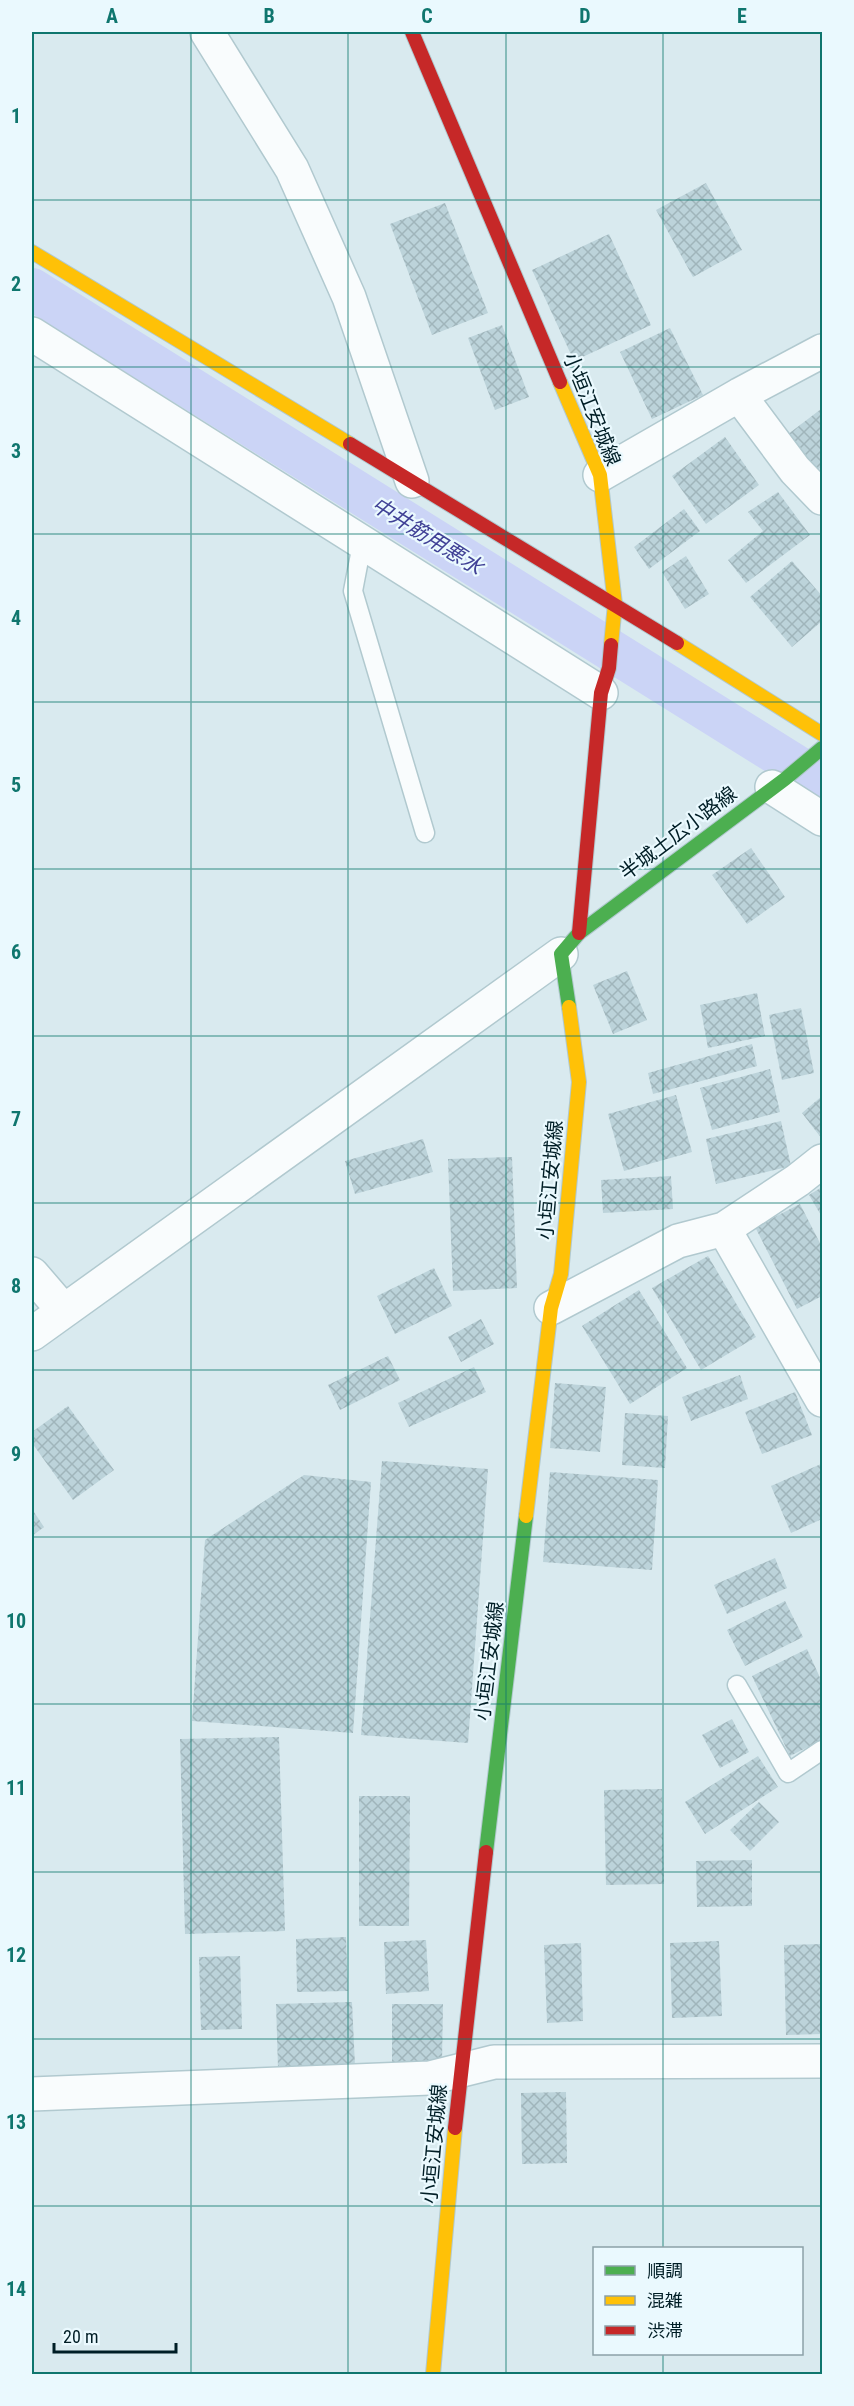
<svg xmlns="http://www.w3.org/2000/svg" width="854" height="2406" font-family="'Roboto Condensed','Noto Sans JP',sans-serif">
  <style>
    .lines { fill: none; stroke-linecap: round; stroke-linejoin: round }
    .canal { stroke: #cbd4f6; stroke-width: 42 }
    .building { fill: url(#building-cross-hatch) }
    .lane-casing { stroke: #b1c9cf; stroke-width: 21 }
    .street-casing { stroke: #b1c9cf; stroke-width: 36 }
    .fast-casing { stroke: #b1c9cf; stroke-width: 16 }
    .slow-casing { stroke: #b1c9cf; stroke-width: 16 }
    .jam-casing { stroke: #b1c9cf; stroke-width: 16 }
    .lane { stroke: #f9fcfd; stroke-width: 18 }
    .street { stroke: #f9fcfd; stroke-width: 33 }
    .fast { stroke: #4caf50; stroke-width: 14 }
    .slow { stroke: #ffc107; stroke-width: 14 }
    .jam { stroke: #c62828; stroke-width: 14 }
    .grid { fill: none; stroke: #0f766e; stroke-width: 1.5; stroke-opacity: 0.55 }
    .labels { text-anchor: middle; dominant-baseline: central; stroke-width: 4.5; stroke-linejoin: round; paint-order: stroke }
    .street-label { font-size: 20px; fill: #001e26; stroke: #eaf9fe }
    .water-label { font-size: 21px; font-style: italic; fill: #404196; stroke: #eaf9fe }
    .neatline { fill: none; stroke: #0f766e; stroke-width: 2 }
    .grid-label { font-size: 20px; text-anchor: middle; font-weight: bold; fill: #0f766e }
  </style>
  <defs>
    <pattern id="building-cross-hatch" width="8" height="8" patternUnits="userSpaceOnUse" patternTransform="scale(1.5)"><rect width="8" height="8" fill="#bcd3da"/><path d="M0 0l8 8M0 8l8-8" fill="none" stroke="#a0b5bb"/></pattern>
  </defs>
  <rect width="100%" height="100%" fill="#d9eaef"/>
  <g class="lines">
    <path class="canal" d="M32,289l790,493"/>
  </g>
  <path class="building" d="M706,183l36,67 -49,27 -37,-67z
    M445,203l43,110 -56,22 -42,-111z
    M609,234l42,91 -77,36 -42,-91z
    M502,325l27,72 -34,13 -27,-72z
    M670,328l33,67 -51,24 -32,-67z
    M821,409l1,2v55l-6,6 -29,-37z
    M725,437l34,48 -53,39 -34,-48z
    M778,492l32,43 -64,48 -18,-23 35,-29 -15,-19z
    M684,509l16,22 -51,38 -15,-22z
    M686,556l23,38 -24,15 -23,-37z
    M792,561l30,35v25l-30,26 -42,-50z
    M751,848l34,49 -38,27 -35,-49z
    M627,971l20,49 -34,14 -20,-49z
    M757,993l8,43 -57,12 -8,-43z
    M801,1008l13,65 -32,7 -13,-65z
    M752,1044l5,22 -104,28 -5,-21z
    M770,1069l10,43 -68,18 -12,-42z
    M676,1095l16,57 -68,19 -16,-57z
    M822,1096v43l-20,-26z
    M781,1121l10,45 -75,18 -10,-45z
    M423,1139l10,33 -78,22 -10,-33z
    M512,1157l5,131 -64,3 -5,-132z
    M671,1176l2,33 -70,4 -2,-33z
    M822,1187v30l-13,-22z
    M800,1204l22,43v49l-25,13 -42,-82z
    M708,1256l48,81 -55,33 -49,-82z
    M434,1268l18,38 -57,28 -18,-38z
    M639,1290l48,78 -57,36 -48,-78z
    M481,1319l13,25 -33,18 -13,-25z
    M388,1356l12,24 -60,30 -12,-25z
    M474,1367l12,25 -77,35 -11,-24z
    M740,1375l8,24 -57,22 -9,-24z
    M555,1383l51,4 -6,65 -50,-4z
    M795,1392l17,43 -50,19 -17,-42z
    M68,1406l46,64 -41,30 -41,-57v-11z
    M625,1413l43,3 -3,52 -43,-3z
    M382,1461l106,8 -20,274 -107,-8z
    M821,1464l1,55 -31,14 -20,-47z
    M550,1472l108,8 -6,90 -109,-8z
    M304,1475l67,7 -18,251 -161,-12 13,-181z
    M32,1509l12,18 -12,9z
    M775,1558l12,30 -60,26 -13,-29z
    M785,1601l18,36 -58,29 -18,-36z
    M807,1649l15,33v58l-32,16 -38,-80z
    M732,1719l17,33 -29,16 -18,-33z
    M279,1737l6,194 -100,3 -5,-195z
    M758,1756l20,31 -73,47 -20,-32z
    M662,1789l2,95 -58,1 -2,-95z
    M359,1796h51l-1,130h-50z
    M759,1802l20,20 -29,29 -20,-21z
    M752,1860v46l-55,1 -1,-46z
    M346,1937l2,54 -51,1 -1,-53z
    M426,1940l3,51 -43,3 -2,-52z
    M719,1941l3,75 -50,2 -2,-75z
    M581,1943l2,78 -36,2 -3,-78z
    M822,1944v90l-36,1 -2,-90z
    M240,1956l2,73 -41,1 -2,-73z
    M352,2002l3,64 -77,2 -2,-64z
    M392,2004h51l-1,59 -50,-1z
    M566,2092l1,71 -45,1 -1,-71z"/>
  <g class="lines">
    <g class="lane-casing">
      <path id="lane" d="M362,544l-9,47 72,242
        M737,1685l51,88 34,-23"/>
    </g>
    <g class="street-casing">
      <path id="street" d="M207,32l85,137 57,128 63,184
        M32,334l569,359
        M739,395l56,75 27,28
        M600,475l139,-80 83,-44
        M772,787l50,32
        M724,1229l98,171
        M32,1274l31,36
        M551,1308l127,-67 46,-12 74,-49 24,-19
        M32,1334l529,-380
        M32,2094l398,-16 64,-16 328,-1"/>
    </g>
    <g class="fast-casing">
      <path id="fast" d="M569,1007l-8,-53 18,-21 206,-154 37,-31
        M486,1852l40,-336"/>
    </g>
    <g class="slow-casing">
      <path id="slow" d="M32,252l318,192
        M560,382l40,93 15,129 -4,41
        M677,643l145,91
        M526,1516l25,-208 10,-34 18,-192 -10,-75
        M433,2374l22,-246"/>
    </g>
    <g class="jam-casing">
      <path id="jam" d="M412,32l148,350
        M350,444l327,199
        M579,933l22,-240 8,-25 2,-23
        M455,2128l31,-276"/>
    </g>
    <use href="#lane" class="lane"/>
    <use href="#street" class="street"/>
    <use href="#fast" class="fast"/>
    <use href="#slow" class="slow"/>
    <use href="#jam" class="jam"/>
  </g>
  <path class="grid" d="M191,32v2342M348,32v2342M506,32v2342M663,32v2216M32,200h790M32,367h790M32,534h790M32,702h790M32,869h790M32,1036h790M32,1203h790M32,1370h790M32,1537h790M32,1704h790M32,1872h790M32,2039h790M32,2206h790M663,2354v20"/>
  <g class="labels">
    <g class="street-label">
      <text transform="translate(592 409) rotate(68)">小垣江安城線</text>
      <text transform="translate(678 833) rotate(-37)">半城土広小路線</text>
      <text transform="translate(550 1180) rotate(-85)">小垣江安城線</text>
      <text transform="translate(489 1661) rotate(-83)">小垣江安城線</text>
      <text transform="translate(434 2144) rotate(-85)">小垣江安城線</text>
    </g>
    <g class="water-label">
      <text transform="translate(427 536) rotate(32)">中井筋用悪水</text>
    </g>
  </g>
  <rect width="854" height="2406" fill="none" stroke="#eaf9fe" stroke-width="66"/>
  <rect x="593" y="2247" width="210" height="108" fill="#eaf9fe" stroke="#8ca1a8" stroke-width="1.5"/>
  <rect x="605" y="2266" width="30" height="9" fill="#4caf50" stroke="#8ca1a8" stroke-width="1.5"/>
  <text x="647" y="2277" font-size="18" fill="#001e26">順調</text>
  <rect x="605" y="2296" width="30" height="9" fill="#ffc107" stroke="#8ca1a8" stroke-width="1.5"/>
  <text x="647" y="2307" font-size="18" fill="#001e26">混雑</text>
  <rect x="605" y="2326" width="30" height="9" fill="#c62828" stroke="#8ca1a8" stroke-width="1.5"/>
  <text x="647" y="2337" font-size="18" fill="#001e26">渋滞</text>
  <path d="M54 2343v9h122v-9" fill="none" stroke="#001e26" stroke-width="3"/>
  <text x="63" y="2343" font-size="18" fill="#001e26" stroke="#eaf9fe" stroke-width="4.5" paint-order="stroke">20 m</text>
  <rect x="33" y="33" width="788" height="2340" class="neatline"/>
  <g class="grid-label">
    <text x="112" y="23">A</text>
    <text x="269" y="23">B</text>
    <text x="427" y="23">C</text>
    <text x="585" y="23">D</text>
    <text x="742" y="23">E</text>
    <text x="16" y="123">1</text>
    <text x="16" y="291">2</text>
    <text x="16" y="458">3</text>
    <text x="16" y="625">4</text>
    <text x="16" y="792">5</text>
    <text x="16" y="959">6</text>
    <text x="16" y="1126">7</text>
    <text x="16" y="1293">8</text>
    <text x="16" y="1461">9</text>
    <text x="16" y="1628">10</text>
    <text x="16" y="1795">11</text>
    <text x="16" y="1962">12</text>
    <text x="16" y="2129">13</text>
    <text x="16" y="2296">14</text>
  </g>
</svg>
